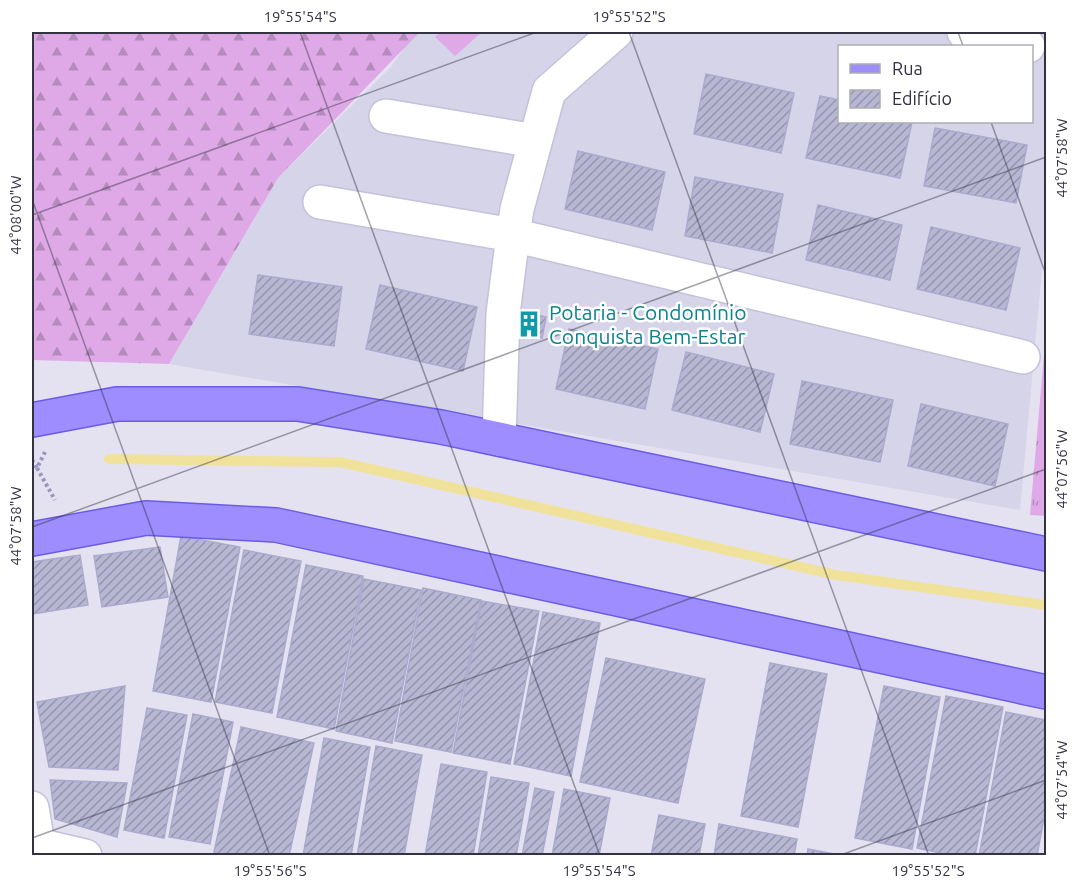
<svg xmlns="http://www.w3.org/2000/svg" width="1078" height="887" font-family="Ubuntu,sans-serif">
  <style>
    .residential { fill: #d6d4e9; fill-rule: evenodd }
    .grass { fill: url(#grass-tufts) }
    .forest { fill: url(#forest-firs) }
    .pitch { fill: #dfa9e7 }
    .lines { fill: none; stroke-linecap: round; stroke-linejoin: round }
    .stream { stroke: #f1e29b; stroke-width: 10 }
    .building { fill: url(#building-hatch); stroke: #abaace; stroke-width: 1.5 }
    .minor-casing { stroke: #c4c1db; stroke-width: 36 }
    .major-casing { stroke: #6c5ce5; stroke-width: 36 }
    .path { stroke: #9895bf; stroke-width: 4; stroke-dasharray: 3 3; stroke-linecap: butt }
    .minor { stroke: #fff; stroke-width: 33 }
    .major { stroke: #9d8dff; stroke-width: 33 }
    .ticks { fill: none; stroke: #333243; stroke-width: 1.5; stroke-opacity: 0.45 }
    .labels { text-anchor: middle; dominant-baseline: central; stroke-width: 5; stroke-linejoin: round; paint-order: stroke }
    .culture-label { font-size: 21px; fill: #0d838f; stroke: #fff; text-anchor: start }
    .neatline { fill: none; stroke: #333243; stroke-width: 2 }
    .ticks-label { font-size: 15px; text-anchor: middle; fill: #333243 }
  </style>
  <defs>
    <pattern id="grass-tufts" width="24" height="20" patternUnits="userSpaceOnUse" patternTransform="scale(1.5)"><rect width="24" height="20" fill="#dfa9e7"/><path d="M3 7l-1-3M5 7V3M7 7l1-3M15 17l-1-3M17 17v-4M19 17l1-3" fill="none" stroke="#b58abd"/></pattern>
    <pattern id="forest-firs" width="22" height="20" patternUnits="userSpaceOnUse" patternTransform="scale(1.5)"><rect width="22" height="20" fill="#dfa9e7"/><path d="M5 1l3.5 6h-7zM16 11l3.5 6h-7z" fill="#b58abd"/></pattern>
    <pattern id="building-hatch" width="6" height="6" patternUnits="userSpaceOnUse" patternTransform="scale(1.5)"><rect width="6" height="6" fill="#b8b7d3"/><path d="M-1 1l2-2M0 6l6-6M5 7l2-2" fill="none" stroke="#9695ad"/></pattern>
  </defs>
  <rect width="100%" height="100%" fill="#e4e2f1"/>
  <path class="residential" d="M415,32h631v194l-26,284 -851,-146 109,-186 113,-111zM840,46h192v76h-192z"/>
  <path class="grass" d="M1046,332v184l-16,-1z"/>
  <path class="forest" d="M32,32h388l-142,146 -109,186 -137,-4z"/>
  <path class="pitch" d="M440,32h42l-27,24 -20,-19z"/>
  <g class="lines">
    <path class="stream" d="M109,459l231,3 496,113 210,30"/>
  </g>
  <path class="building" d="M706,74l88,19 -13,60 -87,-19z
    M820,96l20,4v22h72l-12,56 -94,-20z
    M935,128l92,17 -11,58 -92,-17z
    M578,151l87,21 -13,58 -87,-21z
    M695,177l88,17 -11,59 -87,-17z
    M818,205l84,20 -12,55 -84,-20z
    M931,227l89,21 -14,62 -89,-21z
    M258,275l84,12 -8,59 -85,-12z
    M380,285l97,22 -14,64 -97,-22z
    M516,310l30,7 -4,21 -30,-6z
    M569,329l89,20 -13,60 -89,-20z
    M686,352l88,22 -14,58 -88,-22z
    M802,381l91,19 -13,62 -90,-18z
    M921,404l87,20 -13,62 -87,-20z
    M181,536l59,11 -29,155 -58,-11z
    M160,547l8,50 -66,10 -8,-51z
    M244,550l57,11 -29,152 -57,-11z
    M80,555l8,50 -56,9v-52z
    M306,565l57,11 -29,153 -57,-12z
    M364,579l57,11 -29,153 -56,-12z
    M423,588l58,12 -30,152 -56,-11z
    M482,601l57,10 -29,153 -57,-11z
    M543,612l57,11 -29,153 -57,-12z
    M606,658l99,21 -27,124 -98,-21z
    M770,663l57,11 -29,153 -57,-11z
    M125,686l-7,84 -69,-3 -12,-65z
    M884,686l56,11 -28,152 -57,-11z
    M946,696l57,11 -28,149h-21l-37,-8z
    M147,708l40,7 -23,123 -40,-8z
    M1006,712l40,8v87l-9,49h-58z
    M193,714l40,8 -23,122 -41,-7z
    M241,727l73,16 -25,113h-61l-14,-4z
    M324,738l46,9 -19,109h-48z
    M376,746l46,9 -18,101h-47z
    M441,764l46,8 -14,84h-48z
    M491,777l38,6 -13,73h-38z
    M50,780l77,3 -10,54 -62,-18z
    M535,788l19,4 -12,64h-20z
    M564,789l46,9 -11,58h-47z
    M659,815l46,9 -6,32h-48z
    M719,824l78,15 -3,17h-80z
    M808,849l37,7h-38z"/>
  <g class="lines">
    <g class="minor-casing">
      <path id="minor" d="M964,32l64,14
        M386,116l149,25
        M320,202l193,33 510,122
        M499,439l4,-125 10,-79 4,-26 32,-118 67,-59
        M32,808l8,48
        M38,845l47,11"/>
    </g>
    <g class="major-casing">
      <path id="major" d="M32,420l85,-16h181l143,23 605,127
        M32,539l114,-21 130,7 770,167"/>
    </g>
    <path class="path" d="M45,452l-8,16 18,32
      M32,460l5,8"/>
    <use href="#minor" class="minor"/>
    <use href="#major" class="major"/>
  </g>
  <path class="ticks" d="M300,32l300,824M629,32l300,824M958,32l5,14M991,122l55,153M32,199l238,657M32,215l505,-183M32,527l1014,-370M32,838l1014,-369M838,856l208,-76"/>
  <defs>
    <g id="building-bare" transform="scale(2.07)"><path d="M-4-6H4V6H1V3H-1V6H-4ZM-2.5-4.3h1.7v1.8h-1.7ZM.8-4.3h1.7v1.8H.8ZM-2.5-1h1.7V.8h-1.7ZM.8-1h1.7V.8H.8Z" fill="#0f9aa8" stroke="#fff" stroke-width="2.5" paint-order="stroke"/></g>
  </defs>
  <g fill-rule="evenodd">
    <use href="#building-bare" x="529" y="324"/>
  </g>
  <g class="labels">
    <g class="culture-label">
      <text x="549" y="312">Potaria - Condomínio<tspan x="549" dy="24">Conquista Bem-Estar</tspan></text>
    </g>
  </g>
  <rect width="1078" height="887" fill="none" stroke="#ffffff" stroke-width="66"/>
  <rect x="838" y="45" width="195" height="78" fill="#ffffff" stroke="#adadb4" stroke-width="1.5"/>
  <rect x="850" y="64" width="30" height="9" fill="#9d8dff" stroke="#adadb4" stroke-width="1.5"/>
  <text x="892" y="75" font-size="18" fill="#333243">Rua</text>
  <rect x="850" y="90" width="30" height="18" fill="url(#building-hatch)" stroke="#adadb4" stroke-width="1.5"/>
  <text x="892" y="105" font-size="18" fill="#333243">Edifício</text>
  <rect x="33" y="33" width="1012" height="821" class="neatline"/>
  <g class="ticks-label">
    <text x="300" y="22">19°55'54"S</text>
    <text x="629" y="22">19°55'52"S</text>
    <text transform="translate(1062 158) rotate(-90)" y="5">44°07'58"W</text>
    <text transform="translate(16 215) rotate(-90)" y="5">44°08'00"W</text>
    <text transform="translate(1062 469) rotate(-90)" y="5">44°07'56"W</text>
    <text transform="translate(16 526) rotate(-90)" y="5">44°07'58"W</text>
    <text transform="translate(1062 780) rotate(-90)" y="5">44°07'54"W</text>
    <text x="270" y="876">19°55'56"S</text>
    <text x="599" y="876">19°55'54"S</text>
    <text x="928" y="876">19°55'52"S</text>
  </g>
</svg>
